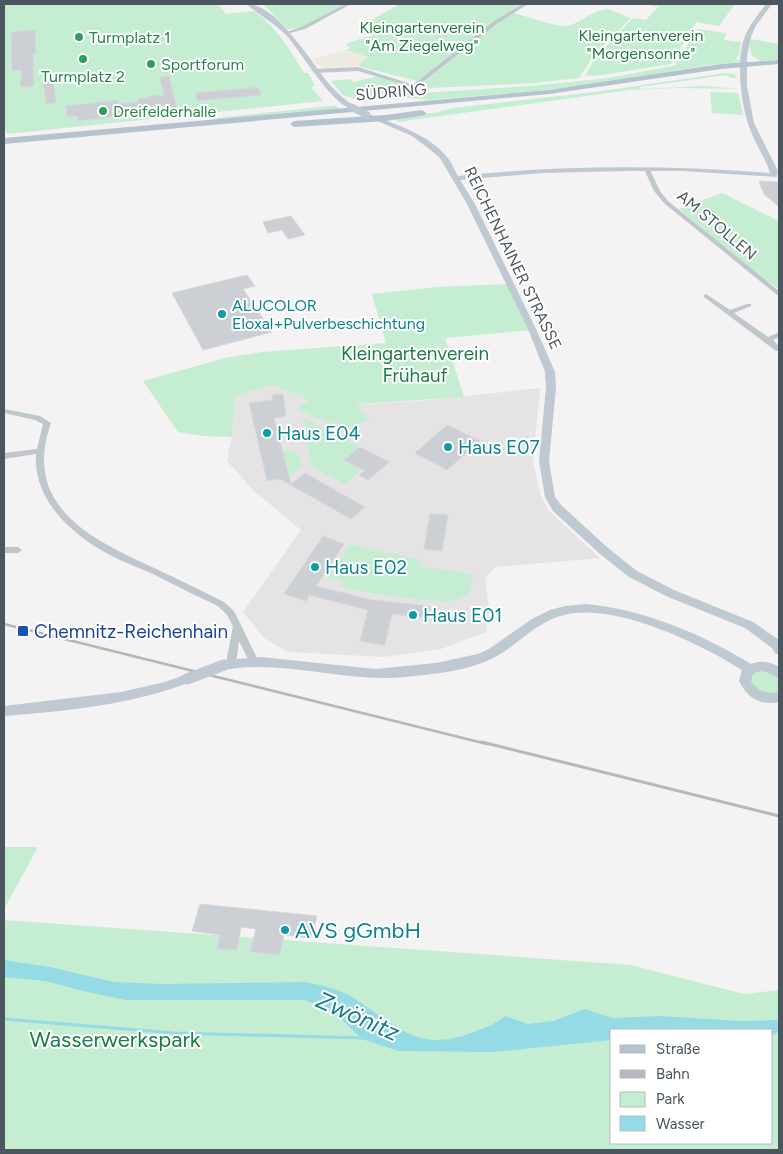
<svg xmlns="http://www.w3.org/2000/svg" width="783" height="1154" font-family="Figtree,sans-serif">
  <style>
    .commercial { fill: #edeae2 }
    .education { fill: #e5e3e3 }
    .green { fill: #c5edd1; fill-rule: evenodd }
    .water { fill: #95dbe6 }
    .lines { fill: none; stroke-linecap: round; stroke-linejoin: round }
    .stream { stroke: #95dbe6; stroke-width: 3 }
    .building { fill: #cccfd3; stroke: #d6d8dc }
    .street { fill: #bfc7cd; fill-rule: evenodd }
    .secondary { fill: #bfc9d1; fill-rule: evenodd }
    .primary { fill: #b4c3ce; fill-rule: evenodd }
    .rail-far1 { stroke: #b4b7bb; stroke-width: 2.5 }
    .rail { stroke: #b4b7bb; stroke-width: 3 }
    .secondary-bridge-far1 { stroke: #bfc9d1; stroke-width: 7 }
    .secondary-bridge { stroke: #bfc9d1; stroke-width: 11 }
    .leisure-dot { fill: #2e9e5b; stroke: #fff; stroke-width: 2 }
    .culture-dot { fill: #0f9aa8; stroke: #fff; stroke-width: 2 }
    .transit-dot { fill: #1a4fb4; stroke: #fff; stroke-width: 2 }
    .labels { text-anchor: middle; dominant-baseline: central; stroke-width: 4; stroke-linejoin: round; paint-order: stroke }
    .far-park-label { font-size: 16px; fill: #1f7b47; stroke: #fff }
    .far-leisure-label { font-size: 16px; fill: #27864d; stroke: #fff; text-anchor: start }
    .far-street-label { font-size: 16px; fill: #4b565e; stroke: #fff }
    .far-culture-label { font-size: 16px; fill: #0d838f; stroke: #fff; text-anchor: start }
    .park-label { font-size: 19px; fill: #1f7b47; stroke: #fff }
    .culture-label { font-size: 19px; fill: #0d838f; stroke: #fff; text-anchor: start }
    .transit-label { font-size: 19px; fill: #164399; stroke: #fff; text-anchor: start }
    .near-culture-label { font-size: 22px; fill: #0d838f; stroke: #fff; text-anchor: start }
    .near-park-label { font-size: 22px; fill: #1f7b47; stroke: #fff }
    .near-water-label { font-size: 24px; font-style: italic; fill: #177d8d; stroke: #fff }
  </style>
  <rect width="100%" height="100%" fill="#f4f2f2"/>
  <path class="commercial" d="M346,50l22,7 -10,9 -34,2 -3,-1 -8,-8z"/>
  <path class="education" d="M267,385l36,11 8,9h37l81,-5 111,-12 -7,75 8,33 9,16 50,46 -105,9 -10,12 4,28 -3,25 -45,17 -57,8 -96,-5 -24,-14 -21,-26 58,-82 -47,-39 -27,-30 6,-31 2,-33z"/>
  <path class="green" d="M4,4h214l8,10 28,-3c24,18 35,37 50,62h4l7,13 -4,1 12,14 -316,33 -3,-6z
    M263,4h84l-48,24 -12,1z
    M399,4h125l-30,17 -77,60 -59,-15 10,-9 -22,-7 5,-2 -6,-4 44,-14 -17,-8v-2z
    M646,4h89l-16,22 -23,-4 -25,42 -69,11 -17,1 11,-19 37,-39 13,2 12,-13z
    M608,9l23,9 -37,37 -15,23 -45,5 -105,5 -8,-4 76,-62 17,-9c11,3 40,13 50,13 15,0 26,-16 44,-17z
    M698,29l28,4 -2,7 17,2 -2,14 -2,1 -1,4 -4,1 8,-3v2l-5,2 -26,2 -106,18 -67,8 -108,9 -31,-3 -38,3 -16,-5 -12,-14 18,-2 4,3 26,-6 23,7 1,4 9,6h11l108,-7 78,-8 68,-13 -2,-1z
    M750,39l29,5v16l-18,1 -9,-5 -3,-12z
    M725,73l9,1 4,4h-7l-5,-3 -86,12 1,2 63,-3 36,3 -62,-1 -48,2 -233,32 -1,-3 42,-7 15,-4 142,-16z
    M710,92l28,1 5,22 -31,-2z
    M330,106h6l5,4 -137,11 20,-4z
    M722,193l57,28v68l-26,-17 -74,-63z
    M509,284l22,46 -86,8 19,59 -106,7 4,9 8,6 -23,9 -6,-5h-13l-31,-14 8,-7 4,1 -6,-7 -35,-11 -33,12 -3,40 -29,-1 -25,-4 -35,-51 82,-23 37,-6 124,-9 -14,-49 65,-7z
    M301,419h4l55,28 -16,13 18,9 -18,15 -35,-19 -2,-2 5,-2 -6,-18 -1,-22h-6z
    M290,450l7,3 5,13 -13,11 -6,-26z
    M350,544l70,16 -1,6 54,8 -3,19 -11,6 -13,3 -63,-7 -42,-8 2,-5 -15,-4z
    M776,670l3,3v24l-2,1 -16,-1 -16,-21 2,-4z
    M4,847h34l-34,62z
    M4,920l626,45 114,29 35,-4v160h-775zM612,1030h160v113h-160z"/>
  <path class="water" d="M4,960l46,7 64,15 47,2 144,-2c16,3 34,7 47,15 42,26 64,57 119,36 12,-5 24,-8 34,-17l23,8 25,-3 32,-12 27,9 48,-2 80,5 39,-1v12l-7,3v-5h-160v10l-119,12 -95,-1 -36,-12 -20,-19 -21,-14 -17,-6h-178l-39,-8 -42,-11 -41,-4z"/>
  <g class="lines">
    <path class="stream" d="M4,1019l170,14 190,5"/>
  </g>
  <path class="building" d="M35,30l1,24 -3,1 1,31 -14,1 2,-17 -10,1 -1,-39z
    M169,76l8,33 -11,1 -1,-5 -25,2 -1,-4 2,9 -27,2 1,3 -37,4 -1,-5 -10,1 -1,-11 52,-6v4l21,-2 -1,-3 10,-1v-2l16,-1 -4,-18z
    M53,78l3,25 -10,1 -3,-25z
    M258,87l3,8 -64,6 -1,-8z
    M759,181l20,1v25l-16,-14 1,-1 -2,-2z
    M291,216l14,19 -17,4 -6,-9 -14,3 -5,-11z
    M247,275l8,11 -12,3 29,43 -69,18 -31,-57z
    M283,394l3,22 -12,2 17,66 14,-11 60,34 -14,12 -71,-40 -13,2 -18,-78 24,-3 -1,-5z
    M447,425l33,16 -33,29 -32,-17z
    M360,447l29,15 -21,18 -9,-5 6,-4 -21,-11z
    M430,514l18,1 -6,36 -18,-2z
    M323,536l21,8 -28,42 56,14 58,6 -2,12 -36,-4 -7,31 -25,-4 8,-31 -59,-15 -3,6 -22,-7z
    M200,904l117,12 -6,22 -27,-3 -4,20 -30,-3 6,-23 -15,-2 -4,23 -20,-1 3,-14 -28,-4z"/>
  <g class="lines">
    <path class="street" d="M346,4h5l-46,25 -19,5 -2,-1 17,-6z
      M523,4h5l-30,19 -79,62 -6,2 -55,-16 -43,2 -3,-2 3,-2 43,-2 53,17 4,-1 79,-62z
      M645,168h4l11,23 8,10 111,90v5l-2,-1 -113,-92 -10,-12 -10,-22z
      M706,294l24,16 17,-6h4v2l-17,7 34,24 11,-5v5l-6,3 6,6v5h-3l-72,-54 -1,-1z
      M4,409l36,7 11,7c-4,12 -7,24 -7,37 0,59 63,86 108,107 24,11 48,23 72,35l10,9 25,51 -2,3h-6l-12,-24 -3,22 -2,3 -3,1 -3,-1 -2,-3 7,-37 -6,-11 -9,-9c-22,-10 -43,-21 -65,-32 -18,-8 -36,-14 -52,-24 -34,-20 -68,-53 -65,-96l-32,5v-6l33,-4 6,-25 -8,-4 -31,-7z
      M4,547h14l4,3 -4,3h-14z"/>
    <path class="secondary" d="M246,4c30,-2 67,61 84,81 7,8 15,14 23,21v2c-18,2 -53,-58 -67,-73 -12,-12 -27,-20 -40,-31z
      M766,4h6l-17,23 -5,13 -3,17v29l7,37 24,48 -1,6 -94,-6h-56l-85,2 -82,7 15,24 61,125 19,43 1,15 -7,74 6,36 6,8 47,43 29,23 37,19 79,32 26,18v15l-4,-2 -3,-5 -27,-20 -79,-32 -37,-19 -29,-23 -47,-43 -8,-14 -6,-36 7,-74 -1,-15 -17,-43 -61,-125 -27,-46 -12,-10 -16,-12 -46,-20 5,-1c26,10 57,19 75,41 5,5 8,13 12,20 105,-11 207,-11 312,-3 -4,-14 -13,-26 -18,-39 -11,-24 -17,-73 -7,-98 5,-12 14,-22 21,-32z
      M586,604c59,6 114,29 165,60 10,-4 19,-2 28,3v11c-10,-3 -16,-11 -26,-4l-2,7c7,11 16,13 28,11v10c-18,4 -32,-4 -40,-21l3,-11c-43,-27 -134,-72 -185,-53 -23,8 -39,27 -60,39 -27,15 -62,18 -92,21 -61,6 -120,-18 -181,-7l-4,-2 -2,-3 2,-3 4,-2 37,-3 114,12 61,-6 42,-9 11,-5 43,-30 18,-9 15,-4z
      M187,674l4,2 2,3 -2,3c-60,23 -124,29 -187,34v-10l117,-14 44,-10z"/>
    <path class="primary" d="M779,60v4l-58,5 -172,25 -545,50v-6l545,-48 172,-26z
      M422,110l4,3 -1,2 -39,6 -92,6 -4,-3 4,-3 92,-6z"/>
    <path class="rail-far1" d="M4,624l483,120"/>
    <path class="rail" d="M482,742l297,74"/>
    <path class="secondary-bridge-far1" d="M351,107l16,8"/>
    <path class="secondary-bridge" d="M187,679l37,-14"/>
  </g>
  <g class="leisure-dot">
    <circle cx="79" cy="37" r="5"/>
    <circle cx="83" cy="59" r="5"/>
    <circle cx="151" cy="64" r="5"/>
    <circle cx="103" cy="111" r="5"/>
  </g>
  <g class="culture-dot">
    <circle cx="222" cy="314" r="5"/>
    <circle cx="267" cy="433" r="5"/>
    <circle cx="448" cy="447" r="5"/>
    <circle cx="315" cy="567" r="5"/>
    <circle cx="413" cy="615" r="5"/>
    <circle cx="285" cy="930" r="5"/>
  </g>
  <rect class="transit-dot" x="17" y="625" width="12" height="12" rx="2.5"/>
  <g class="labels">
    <g class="far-park-label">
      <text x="422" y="27">Kleingartenverein<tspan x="422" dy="18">"Am Ziegelweg"</tspan></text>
      <text x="641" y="35">Kleingartenverein<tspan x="641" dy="18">"Morgensonne"</tspan></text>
    </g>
    <g class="far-leisure-label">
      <text x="89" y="37">Turmplatz 1</text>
      <text x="161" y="64">Sportforum</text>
      <text x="83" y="76" text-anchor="middle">Turmplatz 2</text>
      <text x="113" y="111">Dreifelderhalle</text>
    </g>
    <g class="far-street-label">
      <text transform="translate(391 92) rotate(-5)">SÜDRING</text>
      <text transform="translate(717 225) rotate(40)">AM STOLLEN</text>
      <text transform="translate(513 258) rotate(64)">REICHENHAINER STRASSE</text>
    </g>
    <g class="far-culture-label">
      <text x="232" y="305">ALUCOLOR<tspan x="232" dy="18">Eloxal+Pulverbeschichtung</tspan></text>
    </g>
    <g class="park-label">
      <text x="415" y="353">Kleingartenverein<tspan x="415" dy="22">Frühauf</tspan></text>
    </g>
    <g class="culture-label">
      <text x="277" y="433">Haus E04</text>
      <text x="458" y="447">Haus E07</text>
      <text x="325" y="567">Haus E02</text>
      <text x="423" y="615">Haus E01</text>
    </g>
    <g class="transit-label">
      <text x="34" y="631">Chemnitz-Reichenhain</text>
    </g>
    <g class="near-culture-label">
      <text x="295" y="930">AVS gGmbH</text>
    </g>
    <g class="near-park-label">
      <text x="115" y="1039">Wasserwerkspark</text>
    </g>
    <g class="near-water-label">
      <text transform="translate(358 1016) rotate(24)">Zwönitz</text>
    </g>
  </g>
  <rect width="783" height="1154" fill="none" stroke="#4b565e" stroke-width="10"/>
  <rect x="610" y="1029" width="162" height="115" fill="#ffffff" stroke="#b7bbbf"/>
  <rect x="620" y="1045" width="25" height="8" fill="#b4c3ce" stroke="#b7bbbf"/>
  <text x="656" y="1054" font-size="15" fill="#4b565e">Straße</text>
  <rect x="620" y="1070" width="25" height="8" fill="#b4b7bb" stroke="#b7bbbf"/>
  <text x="656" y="1079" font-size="15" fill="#4b565e">Bahn</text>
  <rect x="620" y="1092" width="25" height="15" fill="#c5edd1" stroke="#b7bbbf"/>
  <text x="656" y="1104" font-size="15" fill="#4b565e">Park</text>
  <rect x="620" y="1116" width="25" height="15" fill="#95dbe6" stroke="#b7bbbf"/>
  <text x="656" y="1129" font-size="15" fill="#4b565e">Wasser</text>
</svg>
